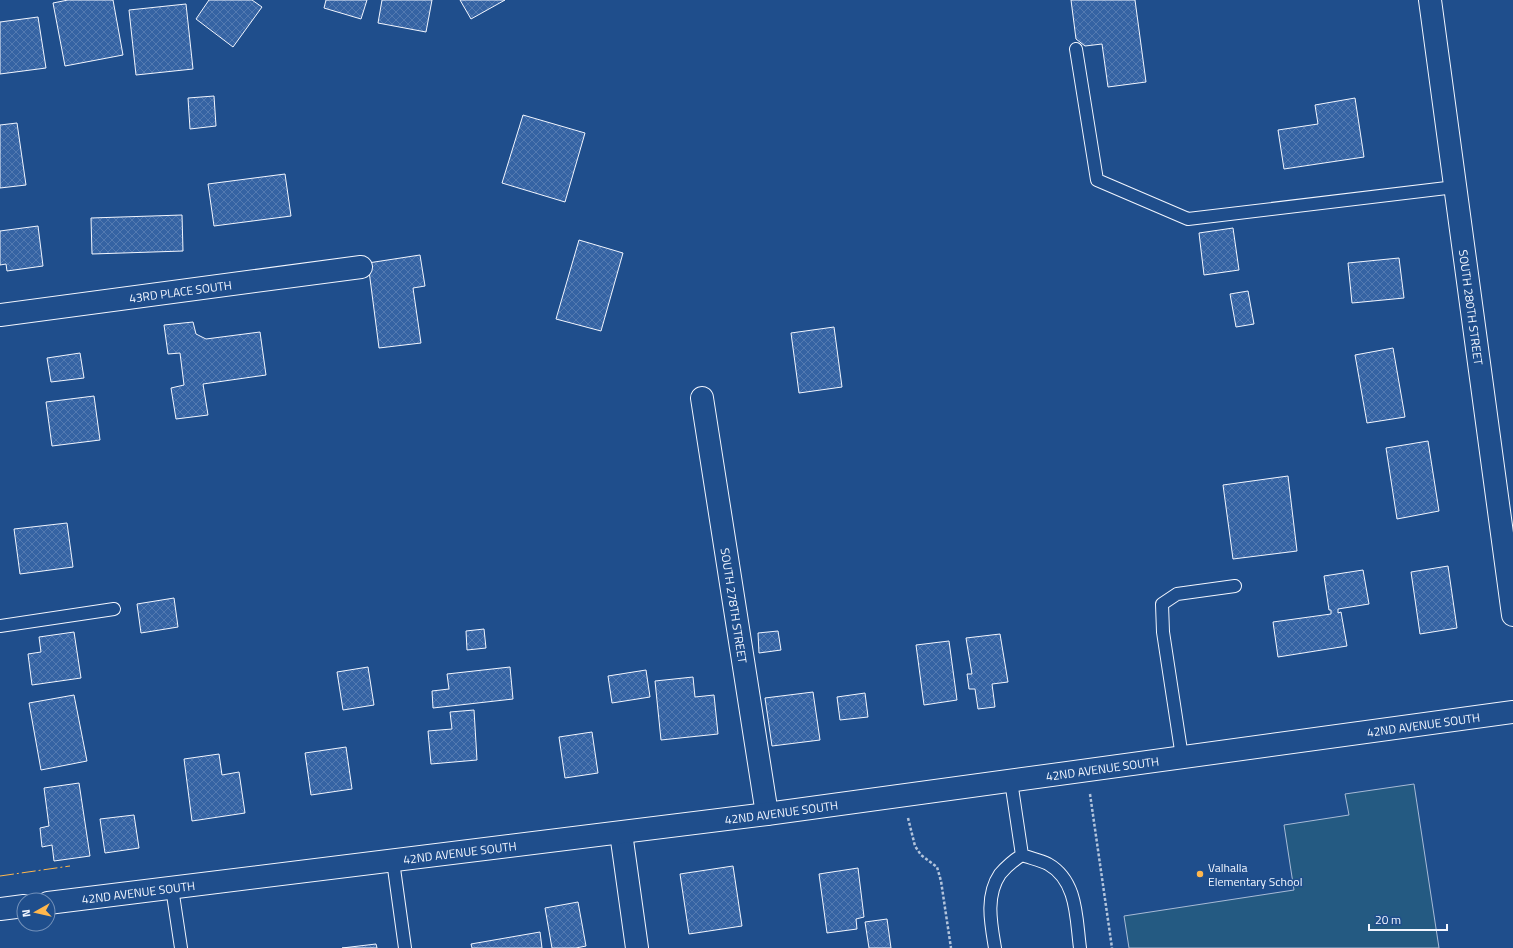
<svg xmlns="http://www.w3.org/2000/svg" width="1513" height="948" font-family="'Titillium Web',sans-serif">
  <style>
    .green { fill: #245a82; stroke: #a8bbd7 }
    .building { fill: url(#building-cross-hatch); stroke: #f2f6ff }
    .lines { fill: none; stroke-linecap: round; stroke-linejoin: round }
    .lane-casing { stroke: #f2f6ff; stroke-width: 14 }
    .street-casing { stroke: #f2f6ff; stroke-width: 24 }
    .path { stroke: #b3c4dc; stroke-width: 2.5; stroke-dasharray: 3 2; stroke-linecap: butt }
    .lane { stroke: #1f4e8c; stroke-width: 12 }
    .street { stroke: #1f4e8c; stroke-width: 22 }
    .power { stroke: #ffb74d; stroke-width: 1; stroke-dasharray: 14 3 2 3; stroke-linecap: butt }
    .poi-dot { fill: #ffb74d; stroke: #1f4e8c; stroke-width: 1.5 }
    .labels { text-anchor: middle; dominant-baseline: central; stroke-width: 3; stroke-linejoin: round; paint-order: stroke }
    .street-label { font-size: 12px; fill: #f2f6ff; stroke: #1f4e8c }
    .poi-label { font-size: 12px; fill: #f2f6ff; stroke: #1f4e8c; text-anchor: start }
  </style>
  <defs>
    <pattern id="building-cross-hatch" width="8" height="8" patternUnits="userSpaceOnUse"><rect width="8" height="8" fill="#3563a3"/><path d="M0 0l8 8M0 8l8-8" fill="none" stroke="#537ab1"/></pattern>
  </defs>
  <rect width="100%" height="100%" fill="#1f4e8c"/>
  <path class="green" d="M1414,784l25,164h-310l-5,-32 170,-26 -10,-65 65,-10 -4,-21z"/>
  <path class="building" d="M68,0h45l10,55 -58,11 -12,-63z
    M209,0h43l10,7 -29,40 -37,-28z
    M326,0h41l-6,19 -37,-11z
    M382,0h50l-6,32 -48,-9z
    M460,0h45l-34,19z
    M1071,0h64l11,82 -38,5 -6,-43 -17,2 -9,-7z
    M186,4l7,65 -57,6 -7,-65z
    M38,17l8,51 -46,6v-52z
    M214,96l2,30 -26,3 -2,-31z
    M1355,98l9,59 -80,12 -6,-39 40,-6 -3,-19z
    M523,115l62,18 -20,69 -63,-19z
    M17,123l9,62 -26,3v-63z
    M285,174l6,42 -77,10 -6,-42z
    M182,215l1,36 -91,3 -1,-36z
    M38,226l5,40 -36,5 -1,-7 -6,1v-34z
    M1233,228l6,42 -35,5 -5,-42z
    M579,240l44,13 -22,78 -45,-12z
    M420,255l5,31 -12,2 8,55 -42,5 -11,-85z
    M1399,258l5,40 -52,5 -4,-40z
    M1248,291l6,33 -18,3 -6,-33z
    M193,322l3,12 10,5 54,-7 6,43 -63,9 5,31 -32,4 -5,-31 13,-3 -4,-32 -12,1 -4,-29z
    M834,327l8,60 -43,6 -8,-60z
    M1393,348l12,69 -38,6 -12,-68z
    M80,353l4,25 -33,4 -4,-24z
    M94,396l6,44 -48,6 -6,-44z
    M1428,441l11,70 -42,8 -11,-71z
    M1288,476l9,75 -64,8 -10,-74z
    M67,523l6,44 -53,7 -6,-45z
    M1448,566l9,62 -37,6 -9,-62z
    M1363,570l6,34 -31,5v4l3,-1 6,34 -69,11 -5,-35 58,-8v-4h-2l-5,-34z
    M174,598l4,29 -37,6 -4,-29z
    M484,629l2,19 -19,2 -1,-19z
    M778,631l3,19 -22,3 -1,-20z
    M74,632l7,46 -49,7 -4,-31 13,-2 -2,-15z
    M1000,634l8,48 -16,2 3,23 -17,2 -3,-20h-6l-2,-15h5l-6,-36z
    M949,641l8,59 -33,5 -8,-60z
    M368,667l6,38 -31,5 -6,-38z
    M510,667l3,32 -80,9 -1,-17 17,-2 -2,-15z
    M646,670l4,27 -38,6 -4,-27z
    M693,677l2,20 19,-2 4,39 -57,6 -6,-59z
    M813,692l7,48 -48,6 -7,-48z
    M865,693l3,24 -28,3 -3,-23z
    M74,695l13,66 -46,9 -12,-67z
    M474,710l3,50 -46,4 -3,-33 24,-2 -2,-17z
    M592,732l6,41 -33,5 -6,-41z
    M346,747l6,42 -41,6 -6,-42z
    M219,754l3,21 17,-3 6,41 -53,8 -8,-62z
    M79,783l11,73 -36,5 -2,-16 -10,2 -2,-19 9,-2 -5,-38z
    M134,815l5,33 -34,5 -5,-34z
    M733,866l9,60 -53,8 -9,-60z
    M858,868l6,49 -8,2 1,10 -30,4 -8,-59z
    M578,902l8,44 -10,2h-24l-7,-40z
    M887,919l4,29h-22l-4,-26z
    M540,932l2,16h-70l-1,-4z
    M376,944l1,4h-35z"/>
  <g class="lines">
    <g class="lane-casing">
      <path id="lane" d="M1076,49l21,131 91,39 267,-32
        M0,626l114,-17
        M1182,757l-19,-125 -1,-28 15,-10 58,-8
        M1011,781l11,74
        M1022,855c8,3 18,5 26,9 30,17 28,55 32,84
        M393,861l12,87
        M172,888l9,60
        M995,948c-4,-24 -10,-52 5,-74 6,-7 14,-14 22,-19"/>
    </g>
    <g class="street-casing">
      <g id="street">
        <path id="s1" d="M1430,0l83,615"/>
        <path id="s2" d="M0,315l361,-48"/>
        <path id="s3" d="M702,398l65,416"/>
        <path d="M621,833l16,115"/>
        <path id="s4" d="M48,903l719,-89 746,-102"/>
        <path d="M0,909l24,-3"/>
      </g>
    </g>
    <path class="path" d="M1090,794l22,154
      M908,818l7,28 6,9 16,12 4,14 10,67"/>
    <use href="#lane" class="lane"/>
    <use href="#street" class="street"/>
    <path class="power" d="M0,876l70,-10"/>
  </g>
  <circle class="poi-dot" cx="1200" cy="874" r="4"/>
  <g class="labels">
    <g class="street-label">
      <text stroke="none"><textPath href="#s2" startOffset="182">43RD PLACE SOUTH</textPath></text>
      <text stroke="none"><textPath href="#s1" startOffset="310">SOUTH 280TH STREET</textPath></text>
      <text stroke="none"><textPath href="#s3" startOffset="210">SOUTH 278TH STREET</textPath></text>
      <text stroke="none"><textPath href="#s4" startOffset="1387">42ND AVENUE SOUTH</textPath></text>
      <text stroke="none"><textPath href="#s4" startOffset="1063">42ND AVENUE SOUTH</textPath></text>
      <text stroke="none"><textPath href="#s4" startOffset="739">42ND AVENUE SOUTH</textPath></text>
      <text stroke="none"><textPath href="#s4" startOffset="415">42ND AVENUE SOUTH</textPath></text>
      <text stroke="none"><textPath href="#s4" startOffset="91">42ND AVENUE SOUTH</textPath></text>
    </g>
    <g class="poi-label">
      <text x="1208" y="867">Valhalla<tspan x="1208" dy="14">Elementary School</tspan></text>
    </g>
  </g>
  <g transform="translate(36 912) rotate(262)"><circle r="19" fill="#1f4e8c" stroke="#7391ba"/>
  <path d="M0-3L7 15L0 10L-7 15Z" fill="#ffb74d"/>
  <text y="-6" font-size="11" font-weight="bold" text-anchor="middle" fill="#f2f6ff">N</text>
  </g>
  <path d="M1369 924v6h78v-6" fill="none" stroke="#f2f6ff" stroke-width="2"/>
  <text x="1375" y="924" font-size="12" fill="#f2f6ff" stroke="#1f4e8c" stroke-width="3" paint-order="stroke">20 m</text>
</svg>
